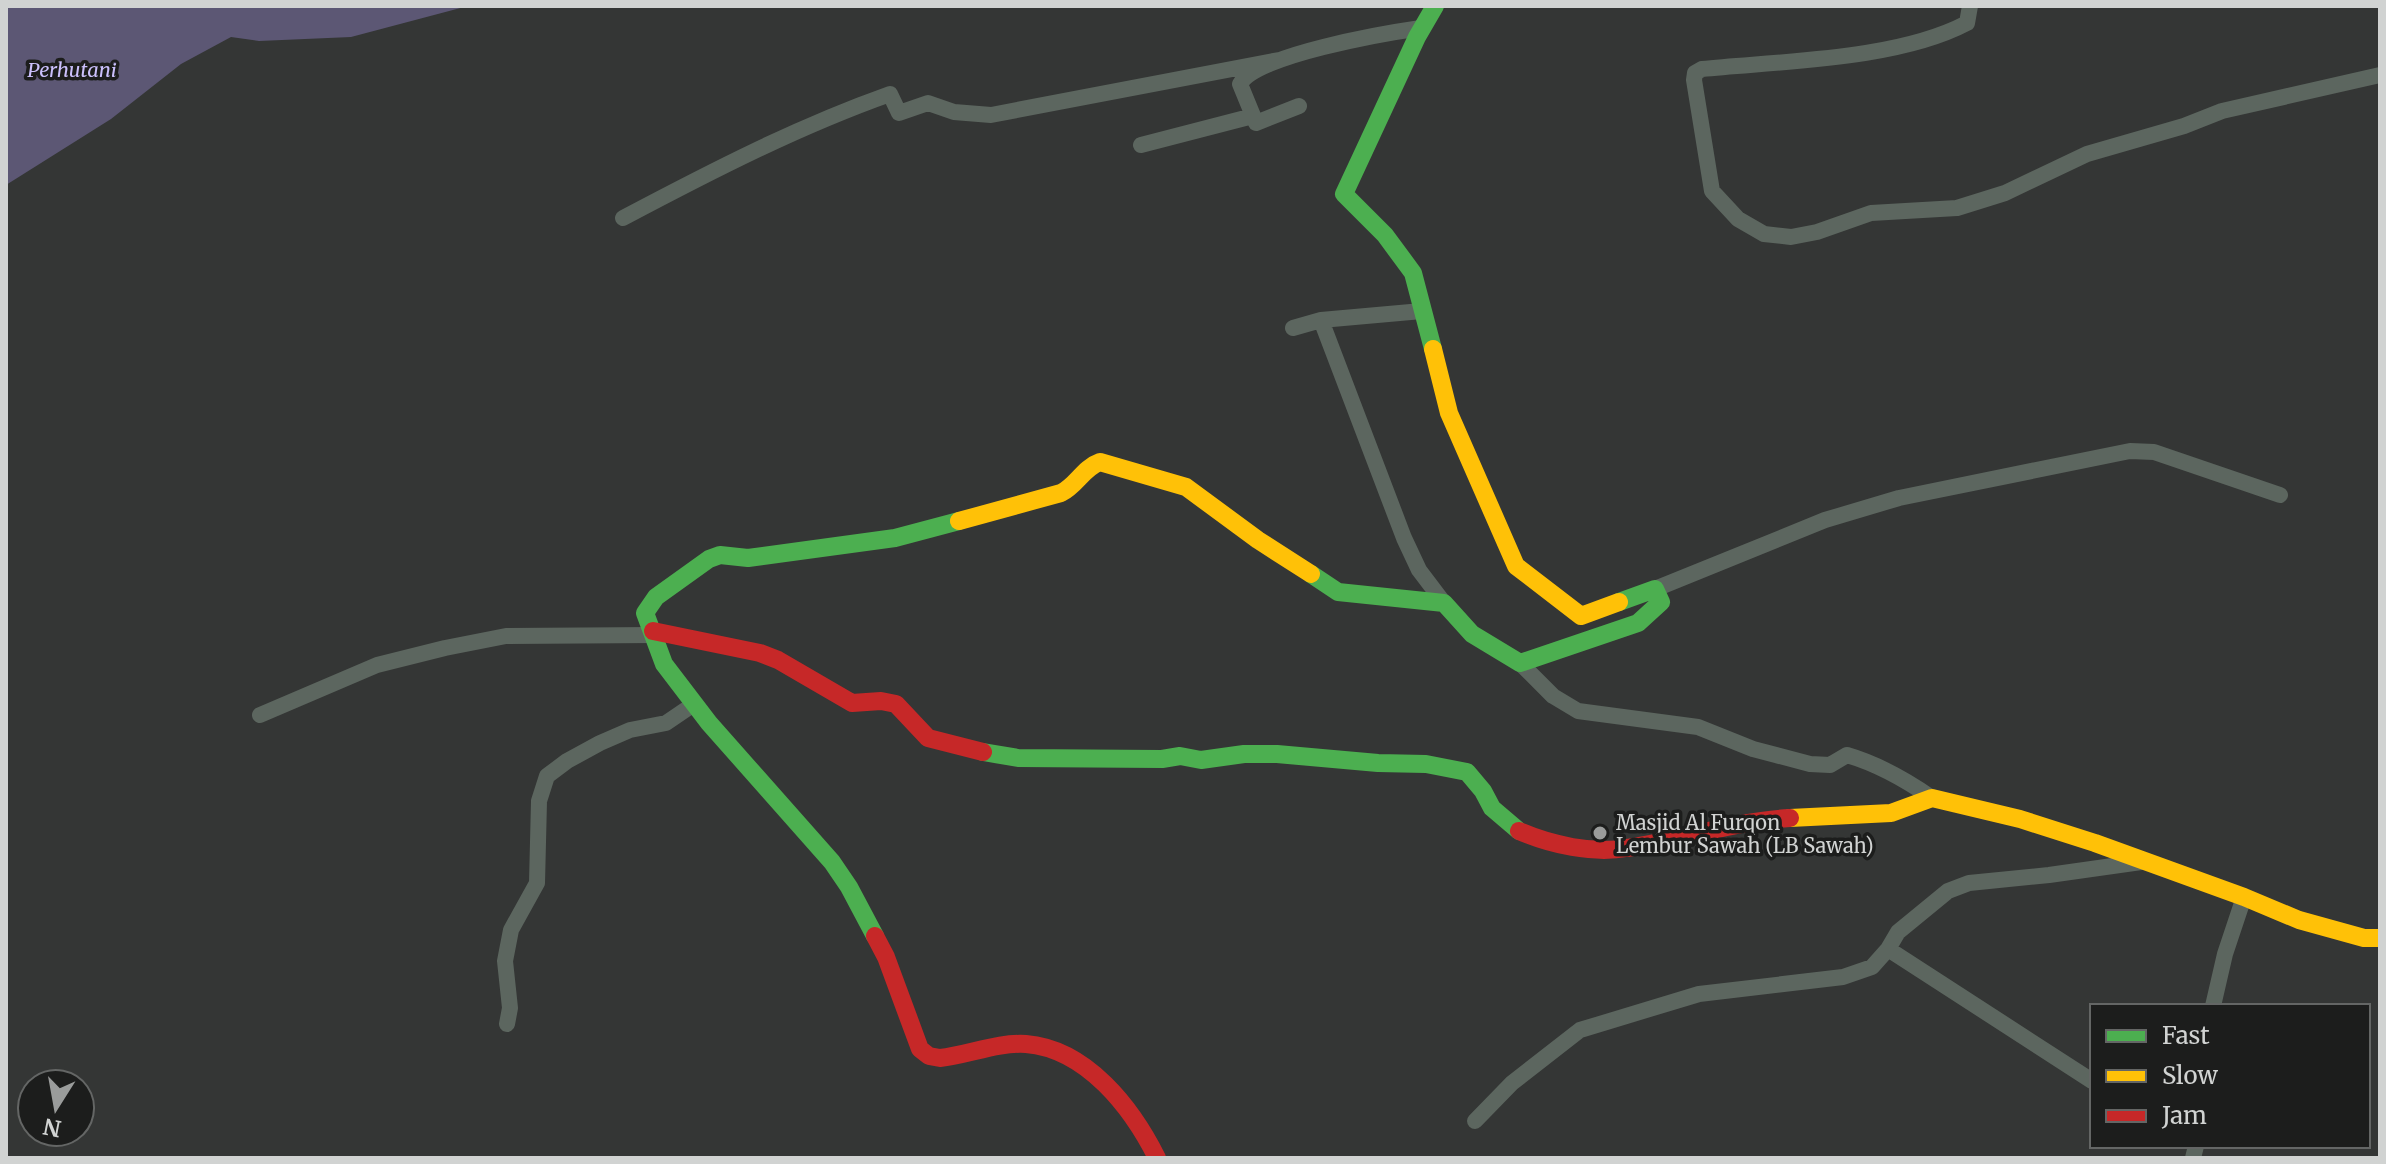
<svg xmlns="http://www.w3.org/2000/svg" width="2386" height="1164" font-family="Merriweather,serif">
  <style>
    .forest { fill: #5c5774 }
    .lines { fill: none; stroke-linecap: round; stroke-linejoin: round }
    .street { stroke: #5c665f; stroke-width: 16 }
    .fast { stroke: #4caf50; stroke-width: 18 }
    .slow { stroke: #ffc107; stroke-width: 18 }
    .jam { stroke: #c62828; stroke-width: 18 }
    .poi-dot { fill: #9a9c9b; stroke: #1c1d1c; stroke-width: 3 }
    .labels { text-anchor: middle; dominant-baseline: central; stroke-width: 7; stroke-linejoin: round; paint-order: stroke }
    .park-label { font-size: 20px; font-style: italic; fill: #cbc0fc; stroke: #1c1d1c }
    .poi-label { font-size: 20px; fill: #d1d3d2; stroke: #1c1d1c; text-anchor: start }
  </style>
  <rect width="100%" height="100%" fill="#343635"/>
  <path class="forest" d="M6,6h462l-117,31 -92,4 -28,-4 -50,27 -70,55 -105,66z"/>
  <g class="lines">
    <path class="street" d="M1970,6l-3,17c-70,37 -186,38 -265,46l-7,4 -1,7 18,111 26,28 26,15 27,3 26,-5 54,-19 86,-5 48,-15 82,-39 97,-28 38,-15 158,-36
      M1299,106l-43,17 -16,-39c16,-29 146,-51 181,-56
      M1141,145l112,-29
      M623,218c87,-46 174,-91 267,-124l9,19 29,-10 26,9 37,3 288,-55
      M1321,320l83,218 15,32 25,33
      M1293,328l28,-8 101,-9
      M1655,589l170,-69 74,-22 231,-47 24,1 126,43
      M1520,663l33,33 25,15 120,16 55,22 57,15 20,1 17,-10c31,9 59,25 85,43
      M260,715l117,-50 68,-17 61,-12 149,-1
      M1888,949l204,132
      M2213,1006l12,-52 19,-57
      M507,1024l3,-16 -5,-47 6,-31 26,-47 2,-82 8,-25 20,-15 33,-18 30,-13 36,-7 28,-19
      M1475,1121l37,-38 68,-53 119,-36 144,-17 29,-10 16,-18 10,-17 50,-41 21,-8 80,-8 92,-13
      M2193,1158l3,-12"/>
    <path class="fast" d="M1433,349l-20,-76 -28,-38 -41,-41 73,-157 18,-31
      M1311,574l27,18 106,11 28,31 48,29 118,-40 23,-21 -6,-13 -36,13
      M983,752l35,6 144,1 18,-3 21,4 43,-6h33l101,9 48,1 41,8 16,19 9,17 27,23
      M875,936l-26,-49 -17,-25 -123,-139 -45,-59 -19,-51 11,-16 53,-38 11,-4 28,3 147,-20 64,-17"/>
    <path class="slow" d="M1433,349l16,64 67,153 65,50 38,-14
      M959,521l102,-28c16,-8 22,-25 39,-31l86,25 72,53 53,34
      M1790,818l101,-5 41,-15 88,21 75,24 149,54 55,23 65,18h16"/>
    <path class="jam" d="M653,631l107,22 18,7 74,43 29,-2 15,3 32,34 55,14
      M1519,831c32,14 74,23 108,17 55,-8 107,-27 163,-30
      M875,936l11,21 34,92 9,7 11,2c28,-3 58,-16 86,-14 61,5 106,64 131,114"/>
  </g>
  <circle class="poi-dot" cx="1600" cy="833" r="8"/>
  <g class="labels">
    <g class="park-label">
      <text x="72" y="69">Perhutani</text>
    </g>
    <g class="poi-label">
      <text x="1616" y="822">Masjid Al Furqon<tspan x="1616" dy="23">Lembur Sawah (LB Sawah)</tspan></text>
    </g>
  </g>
  <rect width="2386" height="1164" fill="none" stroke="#d1d3d2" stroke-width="16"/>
  <rect x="2090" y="1004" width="280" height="144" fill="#1c1d1c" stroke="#646665" stroke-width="2"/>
  <rect x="2106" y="1030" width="40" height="12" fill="#4caf50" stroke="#646665" stroke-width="2"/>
  <text x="2162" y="1044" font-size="24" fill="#d1d3d2">Fast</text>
  <rect x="2106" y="1070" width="40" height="12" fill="#ffc107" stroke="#646665" stroke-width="2"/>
  <text x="2162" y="1084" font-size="24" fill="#d1d3d2">Slow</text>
  <rect x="2106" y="1110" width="40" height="12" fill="#c62828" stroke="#646665" stroke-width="2"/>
  <text x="2162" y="1124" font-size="24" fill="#d1d3d2">Jam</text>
  <g transform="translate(56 1108) rotate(191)"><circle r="38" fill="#1c1d1c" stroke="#646665" stroke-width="2"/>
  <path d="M0-6L14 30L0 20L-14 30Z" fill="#9a9c9b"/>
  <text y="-12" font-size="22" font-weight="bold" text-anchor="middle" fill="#d1d3d2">N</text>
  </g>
</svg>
